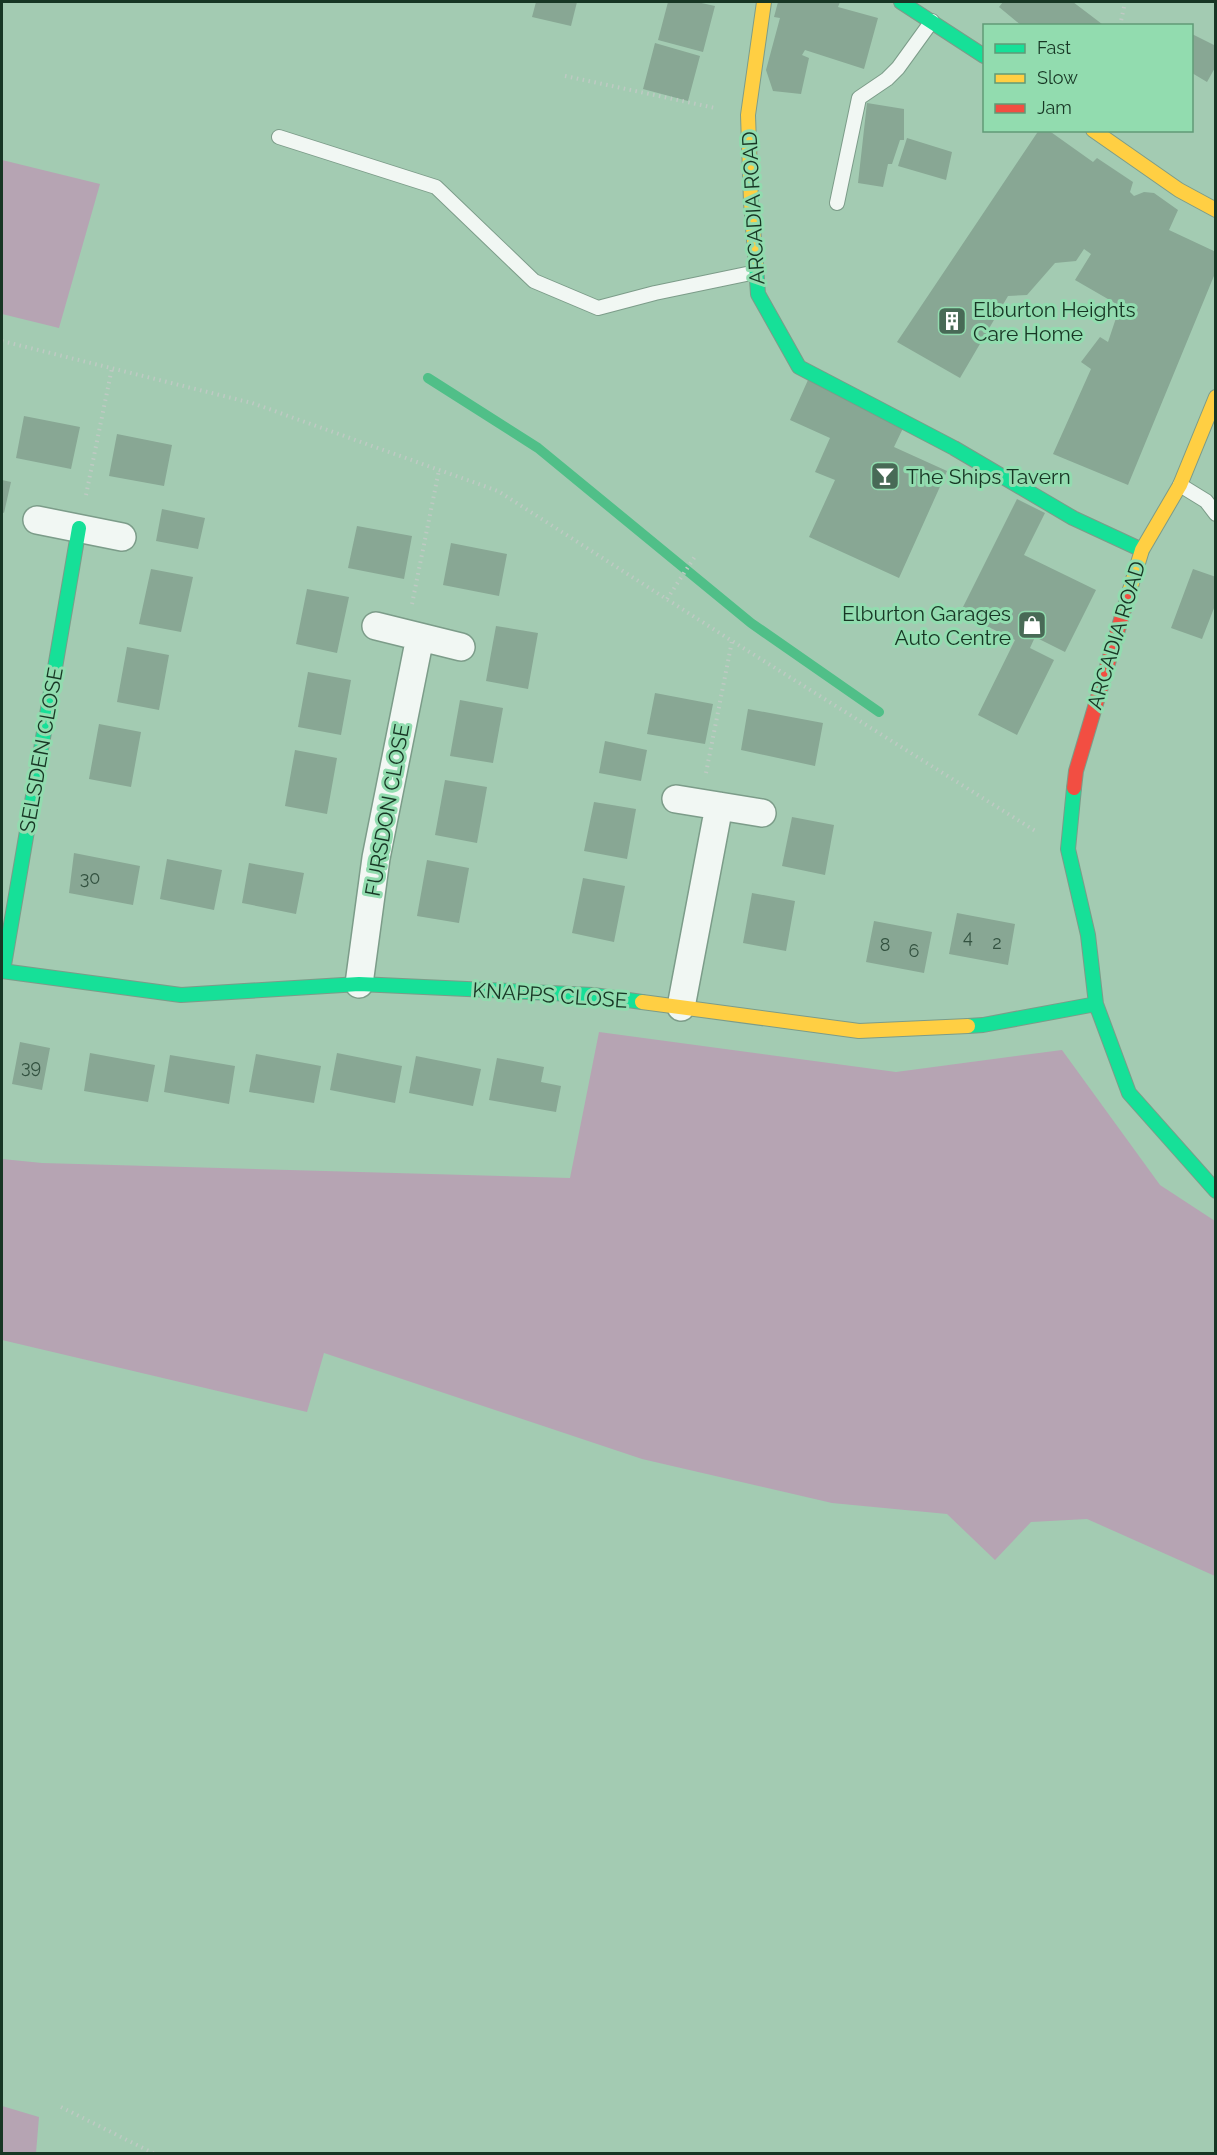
<svg xmlns="http://www.w3.org/2000/svg" width="1217" height="2155" font-family="Raleway,sans-serif">
  <style>
    .green { fill: #b6a4b3 }
    .lines { fill: none; stroke-linecap: round; stroke-linejoin: round }
    .stream { stroke: #50bf88; stroke-width: 10 }
    .building { fill: #88a794 }
    .lane-casing { stroke: #7c9c89; stroke-width: 16 }
    .street-casing { stroke: #7c9c89; stroke-width: 30 }
    .fast-casing { stroke: #7c9c89; stroke-width: 16 }
    .slow-casing { stroke: #7c9c89; stroke-width: 16 }
    .jam-casing { stroke: #7c9c89; stroke-width: 16 }
    .path { stroke: #becac3; stroke-width: 4; stroke-dasharray: 1.5 4.5; stroke-linecap: butt }
    .lane { stroke: #f1f7f3; stroke-width: 14 }
    .street { stroke: #f1f7f3; stroke-width: 27 }
    .fast { stroke: #16e098; stroke-width: 14 }
    .slow { stroke: #ffcf43; stroke-width: 14 }
    .jam { stroke: #f24e42; stroke-width: 14 }
    .labels { text-anchor: middle; dominant-baseline: central; stroke-width: 6; stroke-linejoin: round; paint-order: stroke }
    .number-label { font-size: 18px; fill: #335240 }
    .street-label { font-size: 21px; fill: #173624; stroke: #92dcaf }
    .poi-label { font-size: 21px; fill: #173624; stroke: #92dcaf; text-anchor: start }
  </style>
  <rect width="100%" height="100%" fill="#a3cbb2"/>
  <path class="green" d="M2,160l98,24 -41,144 -57,-14z
    M599,1032l297,40 166,-22 98,135 55,36v355l-128,-57 -56,3 -36,38 -48,-46 -115,-11 -190,-44 -318,-106 -17,59 -305,-72v-181l40,4 528,15z
    M2,2106l37,11 -3,36h-34z"/>
  <g class="lines">
    <path class="stream" d="M428,378l110,70 213,175 128,89"/>
  </g>
  <path class="building" d="M536,2h41l-6,24 -39,-9z
    M668,2h29l18,4 -12,46 -45,-12z
    M778,2h62l-2,5 40,11 -14,51 -59,-19 -3,5 7,3 -8,36 -28,-3 -7,-21 14,-52 -6,-1z
    M1003,2h70l29,22 -2,2h-78l-23,-19z
    M1192,34l24,12v20l-9,16 -15,-9z
    M655,43l45,13 -12,45 -45,-12z
    M867,103l37,6v31h-4l-8,24h-4l-5,23 -25,-4z
    M1039,130h9l45,32 4,-4 36,24 -3,10 4,4 10,-4 10,1 24,17 -9,20 47,22v19l-88,214 -75,-31 38,-85 -10,-7 19,-25 8,5 12,-36 -45,-26 16,-26 -7,-5 -8,12 -21,2 -28,32 -19,1 -48,82 -63,-36z
    M907,138l45,14 -6,28 -48,-14z
    M808,380l97,44 -11,23 53,24 -48,107 -90,-41 26,-57 -20,-8 15,-34 -40,-18z
    M24,416l56,11 -9,42 -55,-11z
    M117,434l55,11 -8,41 -55,-10z
    M2,480l9,2 -7,31 -2,-1z
    M1017,499l28,14 -21,42 72,35 -31,62 -30,-15 -5,11 24,12 -37,75 -39,-20 37,-75 -55,-27z
    M162,509l43,9 -7,31 -42,-8z
    M357,526l55,10 -8,43 -56,-11z
    M451,543l56,11 -8,42 -56,-11z
    M151,569l42,8 -12,55 -42,-8z
    M1193,569l23,8v26l-14,36 -31,-11z
    M307,589l42,8 -12,56 -41,-9z
    M496,626l42,7 -10,56 -42,-8z
    M127,647l42,8 -10,55 -42,-8z
    M308,672l43,8 -10,55 -43,-8z
    M655,693l58,11 -8,40 -58,-10z
    M460,700l43,8 -10,55 -43,-7z
    M748,709l75,14 -8,43 -74,-16z
    M99,724l42,8 -10,55 -42,-8z
    M605,741l42,9 -6,31 -42,-8z
    M295,750l42,8 -10,56 -42,-8z
    M445,780l42,7 -10,56 -42,-8z
    M594,802l42,7 -9,50 -43,-8z
    M792,817l42,8 -9,50 -43,-9z
    M74,853l66,13 -7,39 -64,-12z
    M167,859l55,11 -8,40 -54,-11z
    M427,860l42,8 -10,55 -42,-7z
    M249,863l55,10 -8,41 -54,-11z
    M583,878l42,8 -11,56 -42,-9z
    M752,893l43,8 -9,50 -43,-8z
    M957,913l58,11 -7,41 -59,-11z
    M874,921l58,11 -8,41 -58,-11z
    M20,1042l30,6 -8,42 -30,-6z
    M90,1053l65,12 -7,37 -64,-11z
    M337,1053l65,13 -7,37 -65,-13z
    M256,1054l65,12 -7,37 -65,-11z
    M170,1055l65,11 -6,38 -65,-12z
    M416,1056l65,13 -8,37 -64,-13z
    M497,1058l47,9 -3,15 20,4 -5,26 -67,-12z"/>
  <g class="lines">
    <g class="lane-casing">
      <path id="lane" d="M279,137l157,50 98,94 64,27 57,-15 101,-21
        M837,203l22,-105 28,-19 11,-11 34,-47
        M1180,485l26,16 10,13"/>
    </g>
    <g class="street-casing">
      <path id="street" d="M37,520l85,17
        M376,626l85,21
        M676,799l86,14
        M359,984l17,-126 44,-221
        M681,1007l38,-201"/>
    </g>
    <g class="fast-casing">
      <path id="fast" d="M901,2l83,54
        M756,265l2,29 41,73 155,81 119,70 69,32
        M1074,788l-6,61 20,86 8,69 33,89 87,98
        M2,971l179,24 178,-11 234,11 49,7
        M3,971l76,-443
        M968,1026l15,-1 113,-21"/>
    </g>
    <g class="slow-casing">
      <path id="slow" d="M1093,130l86,60 37,20
        M756,265l-5,-63 -3,-87 16,-113
        M1128,596l14,-46 38,-65 36,-88
        M642,1002l217,29 109,-5"/>
    </g>
    <g class="jam-casing">
      <path id="jam" d="M1074,788l2,-17 52,-175"/>
    </g>
    <path class="path" d="M1120,26l5,-24
      M565,76l150,32
      M2,341l250,62 246,88 234,150 305,191
      M86,495l26,-127
      M667,599l29,-44
      M412,604l27,-134
      M706,773l26,-132
      M61,2107l94,47"/>
    <use href="#lane" class="lane"/>
    <use href="#street" class="street"/>
    <use href="#fast" class="fast"/>
    <use href="#slow" class="slow"/>
    <use href="#jam" class="jam"/>
  </g>
  <defs>
    <g id="building-square" transform="scale(1.5)"><rect x="-9" y="-9" width="18" height="18" rx="4" fill="#486a56" stroke="#92dcaf"/><path d="M-4-6H4V6H1V3H-1V6H-4ZM-2.5-4.3h1.7v1.8h-1.7ZM.8-4.3h1.7v1.8H.8ZM-2.5-1h1.7V.8h-1.7ZM.8-1h1.7V.8H.8Z" fill="#fff"/></g>
    <g id="bar-square" transform="scale(1.5)"><rect x="-9" y="-9" width="18" height="18" rx="4" fill="#486a56" stroke="#92dcaf"/><path d="M-6-5H6L.8 .8V4.5H3.5V6h-7V4.5H-.8V.8Z" fill="#fff"/></g>
    <g id="shop-square" transform="scale(1.5)"><rect x="-9" y="-9" width="18" height="18" rx="4" fill="#486a56" stroke="#92dcaf"/><path d="M-5-2.5h2.3a2.7 3.5 0 0 1 5.4 0H5L5.5 6h-11ZM-1.5-2.5h3a1.5 2.3 0 0 0-3 0Z" fill="#fff"/></g>
  </defs>
  <g fill-rule="evenodd">
    <use href="#building-square" x="952" y="321"/>
    <use href="#bar-square" x="885" y="476"/>
    <use href="#shop-square" x="1032" y="625"/>
  </g>
  <g class="labels">
    <g class="number-label">
      <text x="90" y="877">30</text>
      <text x="968" y="936">4</text>
      <text x="997" y="942">2</text>
      <text x="885" y="944">8</text>
      <text x="914" y="950">6</text>
      <text x="31" y="1066">39</text>
    </g>
    <g class="street-label">
      <text transform="translate(753 208) rotate(-93)">ARCADIA ROAD</text>
      <text transform="translate(1116 635) rotate(-73)">ARCADIA ROAD</text>
      <text transform="translate(41 750) rotate(-80)">SELSDEN CLOSE</text>
      <text transform="translate(387 810) rotate(-80)">FURSDON CLOSE</text>
      <text transform="translate(550 995) rotate(4)">KNAPPS CLOSE</text>
    </g>
    <g class="poi-label">
      <text x="973" y="309">Elburton Heights<tspan x="973" dy="24">Care Home</tspan></text>
      <text x="906" y="476">The Ships Tavern</text>
      <text x="1011" y="613" text-anchor="end">Elburton Garages<tspan x="1011" dy="24">Auto Centre</tspan></text>
    </g>
  </g>
  <rect width="1217" height="2155" fill="none" stroke="#173624" stroke-width="6"/>
  <rect x="983" y="24" width="210" height="108" fill="#92dcaf" stroke="#619a77" stroke-width="1.5"/>
  <rect x="995" y="44" width="30" height="9" fill="#16e098" stroke="#619a77" stroke-width="1.5"/>
  <text x="1037" y="54" font-size="18" fill="#173624">Fast</text>
  <rect x="995" y="74" width="30" height="9" fill="#ffcf43" stroke="#619a77" stroke-width="1.5"/>
  <text x="1037" y="84" font-size="18" fill="#173624">Slow</text>
  <rect x="995" y="104" width="30" height="9" fill="#f24e42" stroke="#619a77" stroke-width="1.5"/>
  <text x="1037" y="114" font-size="18" fill="#173624">Jam</text>
</svg>
